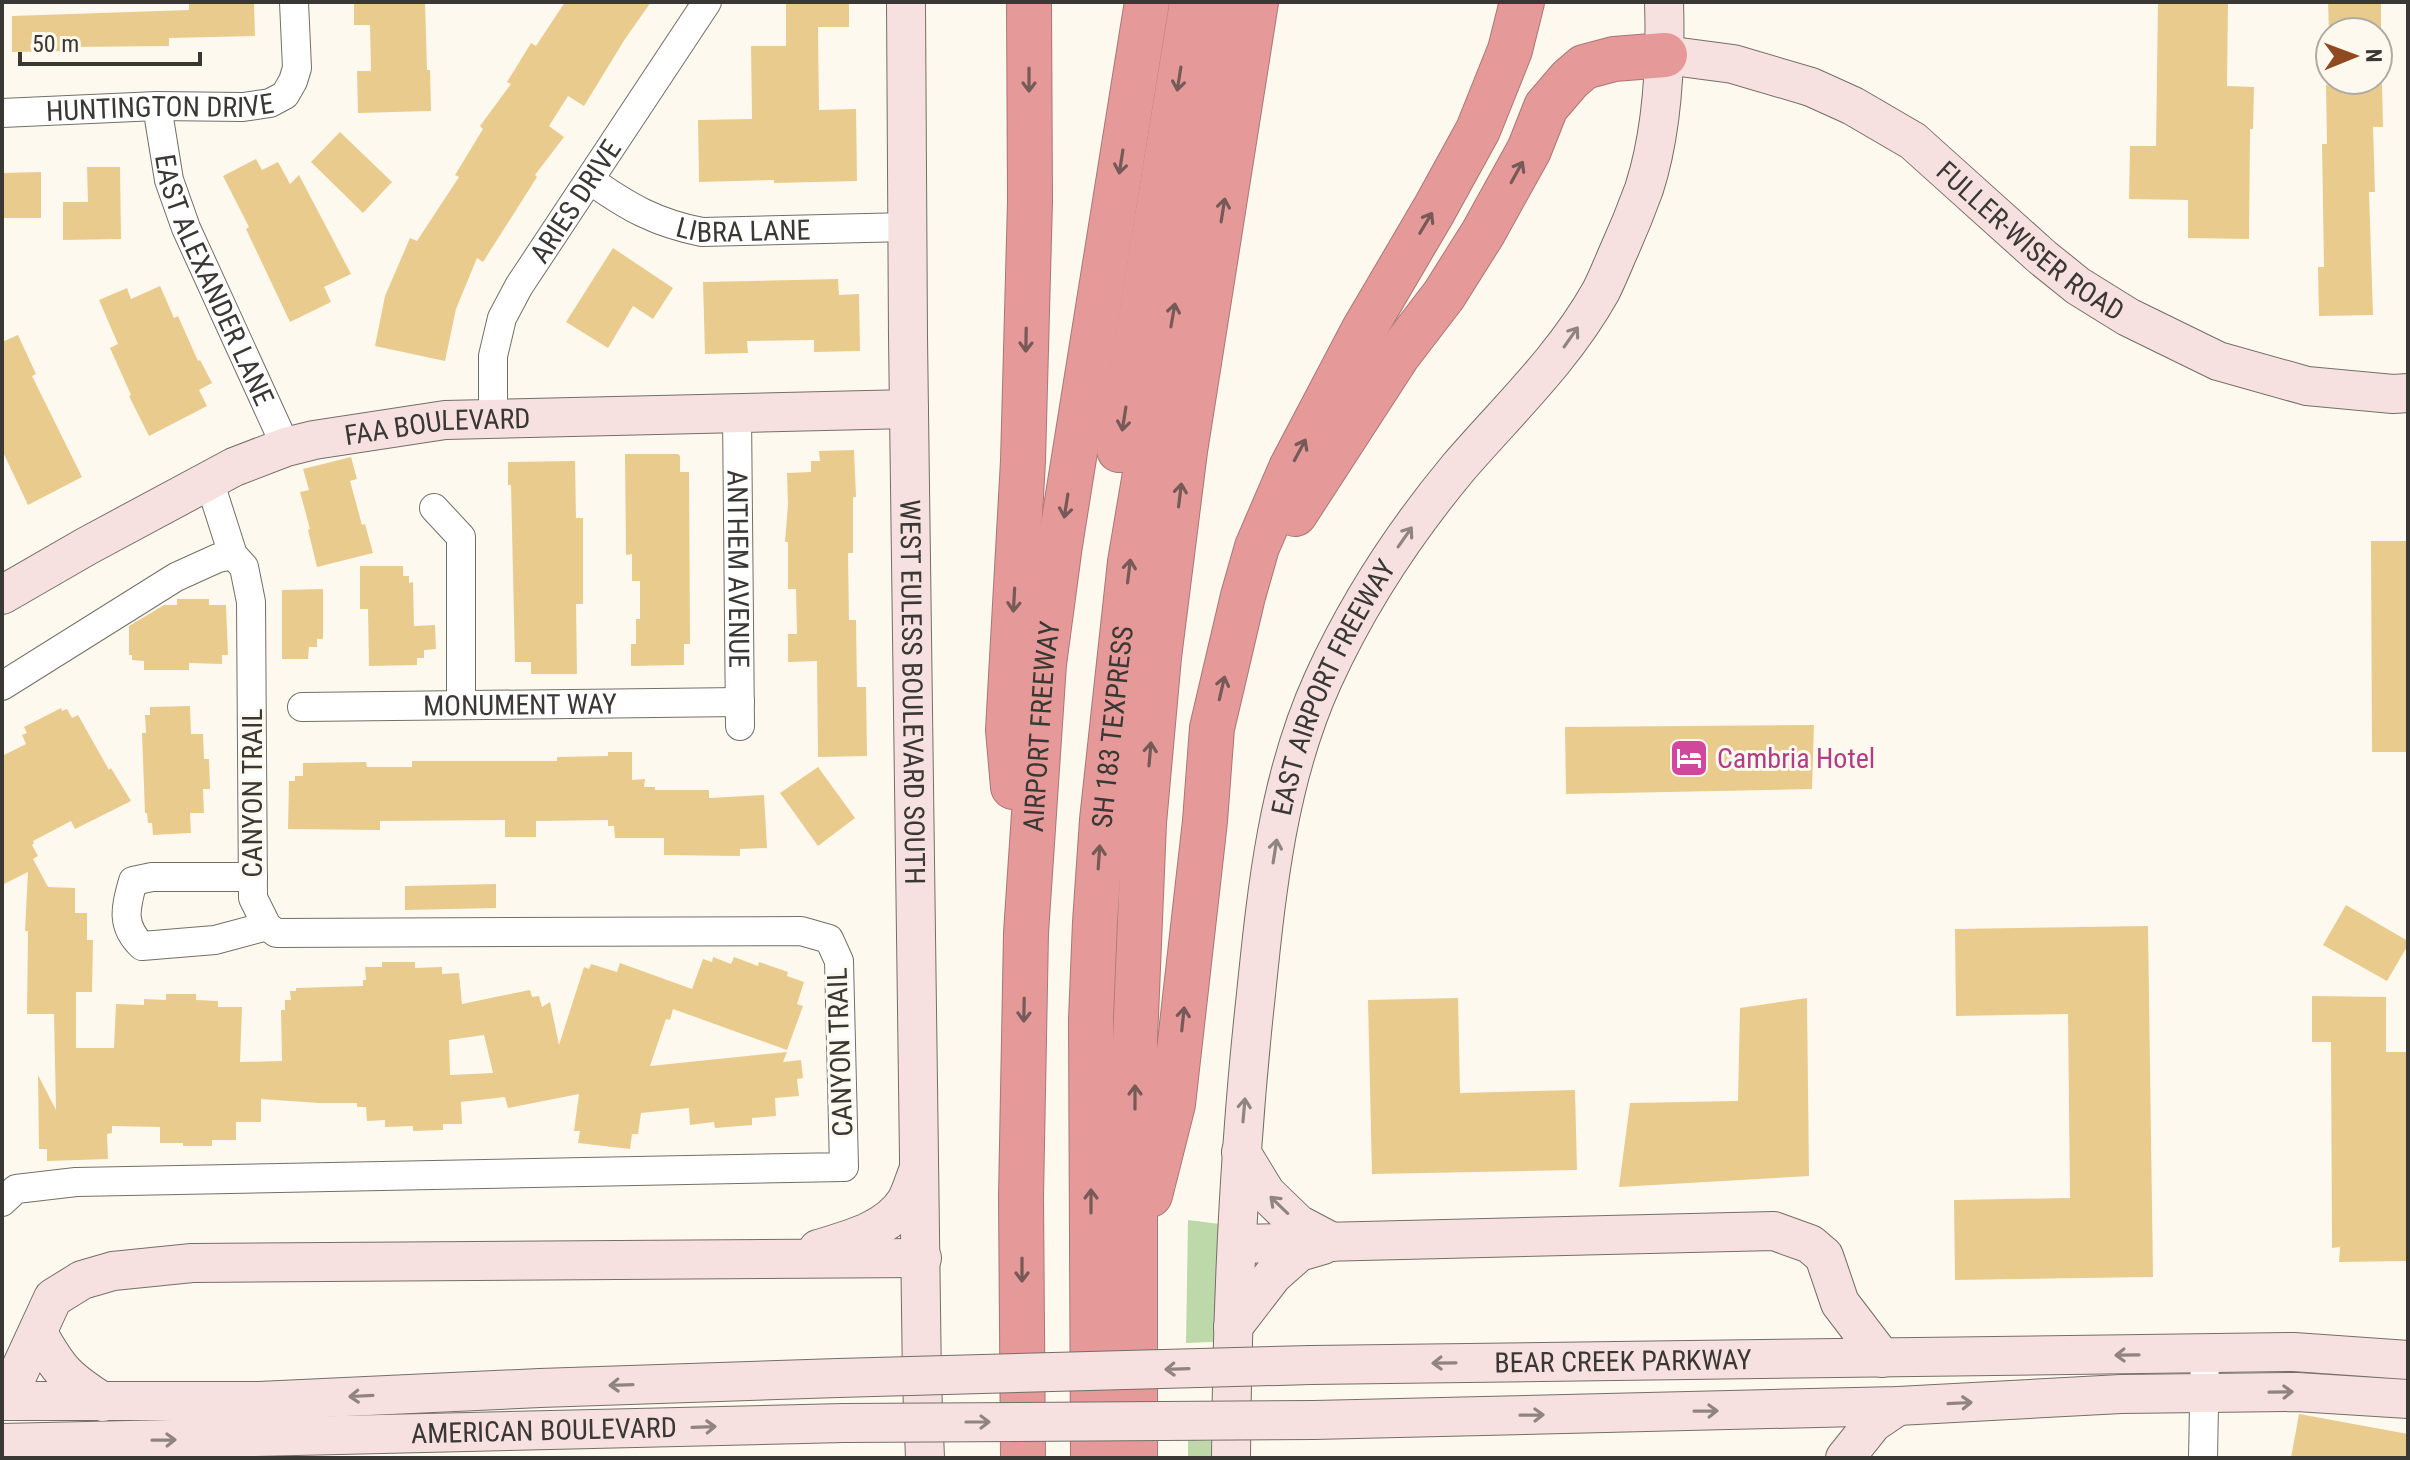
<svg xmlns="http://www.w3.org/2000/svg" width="2410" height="1460" font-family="'Roboto Condensed',sans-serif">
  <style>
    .green { fill: #bdd9a9 }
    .building { fill: #e9cb8e; fill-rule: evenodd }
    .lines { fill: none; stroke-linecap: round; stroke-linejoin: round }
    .street-casing { stroke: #736f67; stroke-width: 30 }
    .secondary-casing { stroke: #736f67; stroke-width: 40 }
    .highway-casing { stroke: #a97775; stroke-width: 46 }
    .street { stroke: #fff; stroke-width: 28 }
    .secondary { stroke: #f7e0e0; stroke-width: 38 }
    .highway { stroke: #e59998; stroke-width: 44 }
    .secondary-bridge-casing { stroke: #736f67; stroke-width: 40; stroke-linecap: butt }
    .secondary-bridge { stroke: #f7e0e0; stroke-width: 38 }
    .oneway { stroke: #765a57 }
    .oneway2 { stroke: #8f8481 }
    .labels { text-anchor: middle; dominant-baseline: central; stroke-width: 6; stroke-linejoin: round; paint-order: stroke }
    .street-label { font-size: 28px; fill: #3a3834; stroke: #fef9ef }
    .hotel-label { font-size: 28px; fill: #b23c85; stroke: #fef9ef; text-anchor: start }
  </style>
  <rect width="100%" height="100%" fill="#fef9ef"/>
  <path class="green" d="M1188,1220l32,4 -6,118 -28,1z
    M1188,1440l23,1 1,17h-24z"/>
  <path class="building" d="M189,2h65l1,34 -86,2v8l-98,1v4l-59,1v-36l177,-6z
    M354,2h71l2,68h3l1,41 -73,2 -1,-42h14l-1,-46h-16z
    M565,2h86l-26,37 -41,67 -16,-10 -19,30 15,11 -29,38 2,2 -54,85 -6,-4 -21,51 -11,52 -70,-15 10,-50 25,-58 7,3 42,-64 -4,-2 28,-46 -3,-3 31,-42 -4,-2 24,-39 5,3z
    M786,2h63v25h-31l1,83 37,-1 1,72 -83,2v-3l-75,2 -1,-62 54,-1 -1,-73h35z
    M2158,2h70l-1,84 27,1 -1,42h-3l-1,110 -61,-1v-38l-59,-1 1,-53h26z
    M2328,2h53v30h-52z
    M2382,84l1,43h-10l2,65h-6l4,123 -54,1 -1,-49h6l-2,-123h5l-1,-59z
    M340,132l52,50 -29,31 -52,-51z
    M256,159l6,11 16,-8 12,22 9,-9 52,99 -27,13 7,15 -41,20 -44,-93 3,-2 -26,-51z
    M87,167h33l1,72 -58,1v-38h25z
    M41,172v46h-39v-45z
    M613,248l60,40 -20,31 -20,-13 -25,42 -42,-26z
    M838,279l1,16 20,-1 1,57 -46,1v-12l-67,1 1,12 -43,1 -2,-72z
    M160,286l14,32 4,-2 20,45 2,-1 12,23 -13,7 8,16 -58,30 -20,-40 2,-1 -21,-47 8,-4 -19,-44 28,-12 4,11z
    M18,335l18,39 -4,2 50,101 -54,28 -26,-55v-108z
    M854,450l2,47h-3v56h-5l1,67h7l1,67h9l1,69 -49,1 -1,-96 -29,1v-28h9l-1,-45h-8v-47h-3l3,-37 -1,-32 24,-1v-11h9l-1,-10z
    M625,454h53l2,2v16h9l1,172h-6v21l-53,1v-22h5v-25h4v-38h-8v-27l-6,1z
    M351,457l6,22 -7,2 12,44 3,-1 8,29 -56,14 -9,-37 2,-1 -10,-37 9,-2 -6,-21z
    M575,461l1,57h7v86h-7l1,70h-46v-12h-16l-4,-177h-3v-23z
    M2371,541h37v211h-36z
    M360,566h43v10h6v7l4,-1 1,44 21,-1 1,24 -12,1v8h-7v7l-48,1 -1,-57h-8z
    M323,589v50h-6v8h-8l-1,12h-26v-69z
    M177,599h32v6h17l2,50h-6v9l-33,-1v7h-45v-9l-12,-1v-5h-3v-29l35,-21h13z
    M190,706l1,28h12l1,25h5l1,30h-7l1,24h-14l1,20 -38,2 -1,-12h-4l-1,-10h-2l-3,-80h4l-1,-18h5v-8z
    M61,708l1,3 5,-2 5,9 6,-3 31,55 2,-2 20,33 -56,28 -4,-8 -38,20 1,2 -2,2 6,11 -5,3 15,28 27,1v25h12v27h6l-1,52h-16v56h38l2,-44 28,1v-6l22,1v-6h30v6l22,1v6h24l-2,55 42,-1 -1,-51h4v-10h6l-1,-9h6v-3l67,-2v-6h3l-1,-13h17v-5h33v6l27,-1v7l17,-1 3,31 68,-14 2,7 7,-1 3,11 8,-5 9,43 25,-78 5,2 2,-5 26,8 3,-9 72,26 11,-30 9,3 1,-5 18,7 3,-7 24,9 1,-4 29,10 -1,4 17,6 -7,22 6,2 -16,44 -114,-41 -3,11 -4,-1 -16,47 137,-14 -4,10 18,-2 2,18 -6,1 2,17 -24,2 1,18 -24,2v7l-37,3 -1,-6 -24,3 -1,-17 -48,5 -3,21h-6l-2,15 -52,-6 2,-12h-6l5,-37 -71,14 -3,-11 -44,5 1,22h-19v6l-30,1v-5l-28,1v-7l-18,1 -1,-14h-9v-4h-38l-58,-4v23h-25v18h-24v6h-29v-3h-23v-16l-48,-1v7l-5,1 1,25 -61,2v-12h-8l-1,-74 18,35 -2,-96h-27l1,-83h-3l3,-59 -26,13v-129l24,-12 -4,-9 5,-2 -3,-6zM484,1035l9,38 -43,2 -1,-35z
    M1814,725l-2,64 -246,5 -1,-67z
    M608,752h24v28l13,-1 -1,8h11v3h54v8l55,-3 3,53 -27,1v7l-76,-1v-17h-49l-1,-12h-6v-6l-72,1v16h-31v-17l-125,1v9l-92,-1 1,-48h6v-5h8v-13l63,-1 1,5h45v-6h145v-4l51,-1z
    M818,767l37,51 -37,28 -38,-53z
    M496,884v24l-91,2v-24z
    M2346,905l62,36v4l-21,36 -64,-36z
    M2148,926l5,351 -198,3 -1,-80 116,-2 -2,-184 -112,2 -1,-87z
    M2312,996l74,1v55h21l1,209 -69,1 1,-15 -8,1 -1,-206h-19z
    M1458,998l2,95 115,-3 2,80 -205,4 -4,-174z
    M1807,998l2,178 -190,11 11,-84 108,-2 2,-93z
    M2299,1414l109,20v24h-117z"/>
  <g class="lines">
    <g class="street-casing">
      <g id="street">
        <path id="s1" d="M157,106l12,74 17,48 100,219"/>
        <path id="s2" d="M2,113l155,-7 86,1 27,-4 15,-8 8,-14 4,-13 -3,-66"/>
        <path id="s3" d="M590,180c38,27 66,43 112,52l206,-5"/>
        <path id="s4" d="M737,413l3,313"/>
        <path id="s5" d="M493,419v-63l9,-38 17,-32 188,-284"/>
        <path d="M434,508l27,29v167"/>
        <path d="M2,686l174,-109 42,-19 15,-3"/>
        <path id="s6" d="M302,707l438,-5"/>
        <path d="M253,877h-101l-19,4c-7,26 -13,44 9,65l73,-6 52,-14"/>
        <path d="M2,1202l14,-13 60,-7 768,-15 -5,-206 -10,-22 -28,-8 -525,2 -9,-7 -14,-28 -2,-296 -7,-35 -11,-12 -24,-75"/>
        <path d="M2203,1458l2,-105"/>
      </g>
    </g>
    <g class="secondary-casing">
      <g id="secondary">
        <path id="s7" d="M906,2l2,335 14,1046 3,75"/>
        <path id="s8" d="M1665,55l68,9 78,23 42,19 60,35 129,116 36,29 50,31 90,44 89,25 86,8 15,-1"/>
        <path id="s9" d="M2,595l85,-49 147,-79 52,-20 28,-7 131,-20 464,-11"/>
        <path d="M1241,1152l25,41 32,31 34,18"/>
        <path d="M1237,1244l537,-13 36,13 14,12 16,47 42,55"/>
        <path d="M818,1249c30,-9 70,-19 88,-48 5,-9 8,-20 12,-30"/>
        <path d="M1233,1327l40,-52 26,-23 24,-7"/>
        <path d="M38,1333c21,38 29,46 65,69"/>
        <path id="s10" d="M1311,1365l983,-13 114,8"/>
        <path d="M2,1388l16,-14 35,-76 29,-18 31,-9 79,-8 730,-5"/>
        <path d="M2,1401h257l281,-13 298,-10"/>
        <path d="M1314,1420l584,-14 223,-12 176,-2 111,7"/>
        <path id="s11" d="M2,1443l842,-20"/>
        <path id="s12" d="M1231,1458c1,-155 8,-310 25,-464 11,-107 22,-215 67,-314 35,-77 81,-147 135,-212 50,-58 105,-109 143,-177 6,-12 11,-24 16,-36 10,-22 19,-44 27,-66 19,-59 22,-125 20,-187"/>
        <path d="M1845,1458l28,-35 25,-17"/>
      </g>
    </g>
    <g class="highway-casing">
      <g id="highway">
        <path d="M1119,450l73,-448"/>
        <path d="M1295,514l103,-159 46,-60 39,-62 46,-83 17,-43 24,-28 14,-12 30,-8 51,-4"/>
        <path d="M1013,787l-5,-57 15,-269 7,-260 -1,-199"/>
        <path d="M1150,1195l23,-91 32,-283 7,-93 31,-132 14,-49 34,-79 72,-137 71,-121 44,-80 32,-80 12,-48"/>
        <path id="s13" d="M1023,1458l-2,-261 5,-264 18,-269 16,-119 87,-543"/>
        <path id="s14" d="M1093,1458l-2,-439 4,-97 7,-102 28,-258 95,-560"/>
        <path d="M1135,1458v-418l9,-217 15,-166 26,-206 71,-449"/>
      </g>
    </g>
    <use href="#street" class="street"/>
    <use href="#secondary" class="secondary"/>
    <use href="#highway" class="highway"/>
    <g class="secondary-bridge-casing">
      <path id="secondary-bridge" d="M838,1378l473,-13
        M844,1423l470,-3"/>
    </g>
    <use href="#secondary-bridge" class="secondary-bridge"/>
  </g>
  <defs><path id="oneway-shaft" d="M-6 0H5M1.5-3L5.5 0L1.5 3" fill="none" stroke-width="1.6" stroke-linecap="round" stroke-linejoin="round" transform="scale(2)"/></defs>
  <g class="oneway">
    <use href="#oneway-shaft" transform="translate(1179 79) rotate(99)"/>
    <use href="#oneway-shaft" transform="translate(1029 80) rotate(90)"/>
    <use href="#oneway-shaft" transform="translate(1121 162) rotate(99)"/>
    <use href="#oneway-shaft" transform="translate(1517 172) rotate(-61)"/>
    <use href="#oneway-shaft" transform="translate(1223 210) rotate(-81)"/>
    <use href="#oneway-shaft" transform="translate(1426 223) rotate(-59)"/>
    <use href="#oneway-shaft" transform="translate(1173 315) rotate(-80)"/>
    <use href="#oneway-shaft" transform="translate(1026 340) rotate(91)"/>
    <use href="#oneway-shaft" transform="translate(1124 419) rotate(99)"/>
    <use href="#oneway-shaft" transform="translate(1300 450) rotate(-62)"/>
    <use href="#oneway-shaft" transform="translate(1180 495) rotate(-83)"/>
    <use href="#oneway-shaft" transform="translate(1066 506) rotate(99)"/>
    <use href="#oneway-shaft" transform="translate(1129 571) rotate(-83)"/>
    <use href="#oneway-shaft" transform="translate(1014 600) rotate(93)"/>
    <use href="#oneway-shaft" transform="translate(1222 688) rotate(-77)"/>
    <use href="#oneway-shaft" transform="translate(1150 754) rotate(-85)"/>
    <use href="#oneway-shaft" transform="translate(1099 857) rotate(-86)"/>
    <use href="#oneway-shaft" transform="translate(1024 1010) rotate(91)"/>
    <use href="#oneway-shaft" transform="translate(1183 1019) rotate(-84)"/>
    <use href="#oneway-shaft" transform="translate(1135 1097) rotate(-90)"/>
    <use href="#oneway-shaft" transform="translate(1091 1201) rotate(-90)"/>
    <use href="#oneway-shaft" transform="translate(1022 1270) rotate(90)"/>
  </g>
  <g class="oneway2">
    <use href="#oneway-shaft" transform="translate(1571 337) rotate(-55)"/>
    <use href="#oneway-shaft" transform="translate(1405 537) rotate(-55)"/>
    <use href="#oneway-shaft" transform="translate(1275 851) rotate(-81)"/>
    <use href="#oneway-shaft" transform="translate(1244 1110) rotate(-85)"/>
    <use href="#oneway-shaft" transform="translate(1279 1205) rotate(-136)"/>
    <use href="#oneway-shaft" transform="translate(2127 1355) rotate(179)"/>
    <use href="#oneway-shaft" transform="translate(1444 1363) rotate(179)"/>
    <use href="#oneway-shaft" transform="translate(1177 1369) rotate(178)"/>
    <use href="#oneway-shaft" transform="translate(621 1385) rotate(178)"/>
    <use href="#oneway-shaft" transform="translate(2281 1392) rotate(-1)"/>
    <use href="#oneway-shaft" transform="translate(361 1396) rotate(177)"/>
    <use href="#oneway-shaft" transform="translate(1960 1403) rotate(-3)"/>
    <use href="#oneway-shaft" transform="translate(1706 1411) rotate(-1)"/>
    <use href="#oneway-shaft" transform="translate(1532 1415) rotate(-1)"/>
    <use href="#oneway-shaft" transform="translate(978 1422)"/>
    <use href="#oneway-shaft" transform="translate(704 1427) rotate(-2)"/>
    <use href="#oneway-shaft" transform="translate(164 1440) rotate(-1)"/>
  </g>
  <defs>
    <g id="hotel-square" transform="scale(2)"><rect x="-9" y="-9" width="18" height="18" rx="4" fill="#d1479c" stroke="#fef9ef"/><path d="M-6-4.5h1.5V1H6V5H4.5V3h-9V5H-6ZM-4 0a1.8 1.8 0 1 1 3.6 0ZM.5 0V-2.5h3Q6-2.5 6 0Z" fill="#fff"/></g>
  </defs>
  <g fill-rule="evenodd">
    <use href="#hotel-square" x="1689" y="758"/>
  </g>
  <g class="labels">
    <g class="street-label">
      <text stroke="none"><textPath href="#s2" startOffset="158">HUNTINGTON DRIVE</textPath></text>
      <text stroke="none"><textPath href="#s5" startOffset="240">ARIES DRIVE</textPath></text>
      <text stroke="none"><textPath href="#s3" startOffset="166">LIBRA LANE</textPath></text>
      <text stroke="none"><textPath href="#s8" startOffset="420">FULLER-WISER ROAD</textPath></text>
      <text stroke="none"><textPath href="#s1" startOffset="184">EAST ALEXANDER LANE</textPath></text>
      <text stroke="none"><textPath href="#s9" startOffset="474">FAA BOULEVARD</textPath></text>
      <text stroke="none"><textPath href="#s4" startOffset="156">ANTHEM AVENUE</textPath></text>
      <text stroke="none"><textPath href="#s12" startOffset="784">EAST AIRPORT FREEWAY</textPath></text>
      <text stroke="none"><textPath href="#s7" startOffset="690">WEST EULESS BOULEVARD SOUTH</textPath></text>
      <text stroke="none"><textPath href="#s6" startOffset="218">MONUMENT WAY</textPath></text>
      <text stroke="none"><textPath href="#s13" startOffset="732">AIRPORT FREEWAY</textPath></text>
      <text stroke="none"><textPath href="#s14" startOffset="732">SH 183 TEXPRESS</textPath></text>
      <text transform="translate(252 793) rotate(-90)">CANYON TRAIL</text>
      <text transform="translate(840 1052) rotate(-92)">CANYON TRAIL</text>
      <text stroke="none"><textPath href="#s10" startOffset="312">BEAR CREEK PARKWAY</textPath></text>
      <text stroke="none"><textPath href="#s11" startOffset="542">AMERICAN BOULEVARD</textPath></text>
    </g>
    <g class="hotel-label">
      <text x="1717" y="758">Cambria Hotel</text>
    </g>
  </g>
  <rect width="2410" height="1460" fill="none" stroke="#3a3834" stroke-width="8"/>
  <g transform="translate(2354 56) rotate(89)"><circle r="38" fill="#fef9ef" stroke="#b0aca4" stroke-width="2"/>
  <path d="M0-6L14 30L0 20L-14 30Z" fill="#904a22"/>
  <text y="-12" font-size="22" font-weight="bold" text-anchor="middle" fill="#3a3834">N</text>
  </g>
  <path d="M20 52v12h180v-12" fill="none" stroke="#3a3834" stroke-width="4"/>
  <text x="32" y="52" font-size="24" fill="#3a3834" stroke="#fef9ef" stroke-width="6" paint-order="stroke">50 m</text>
</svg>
